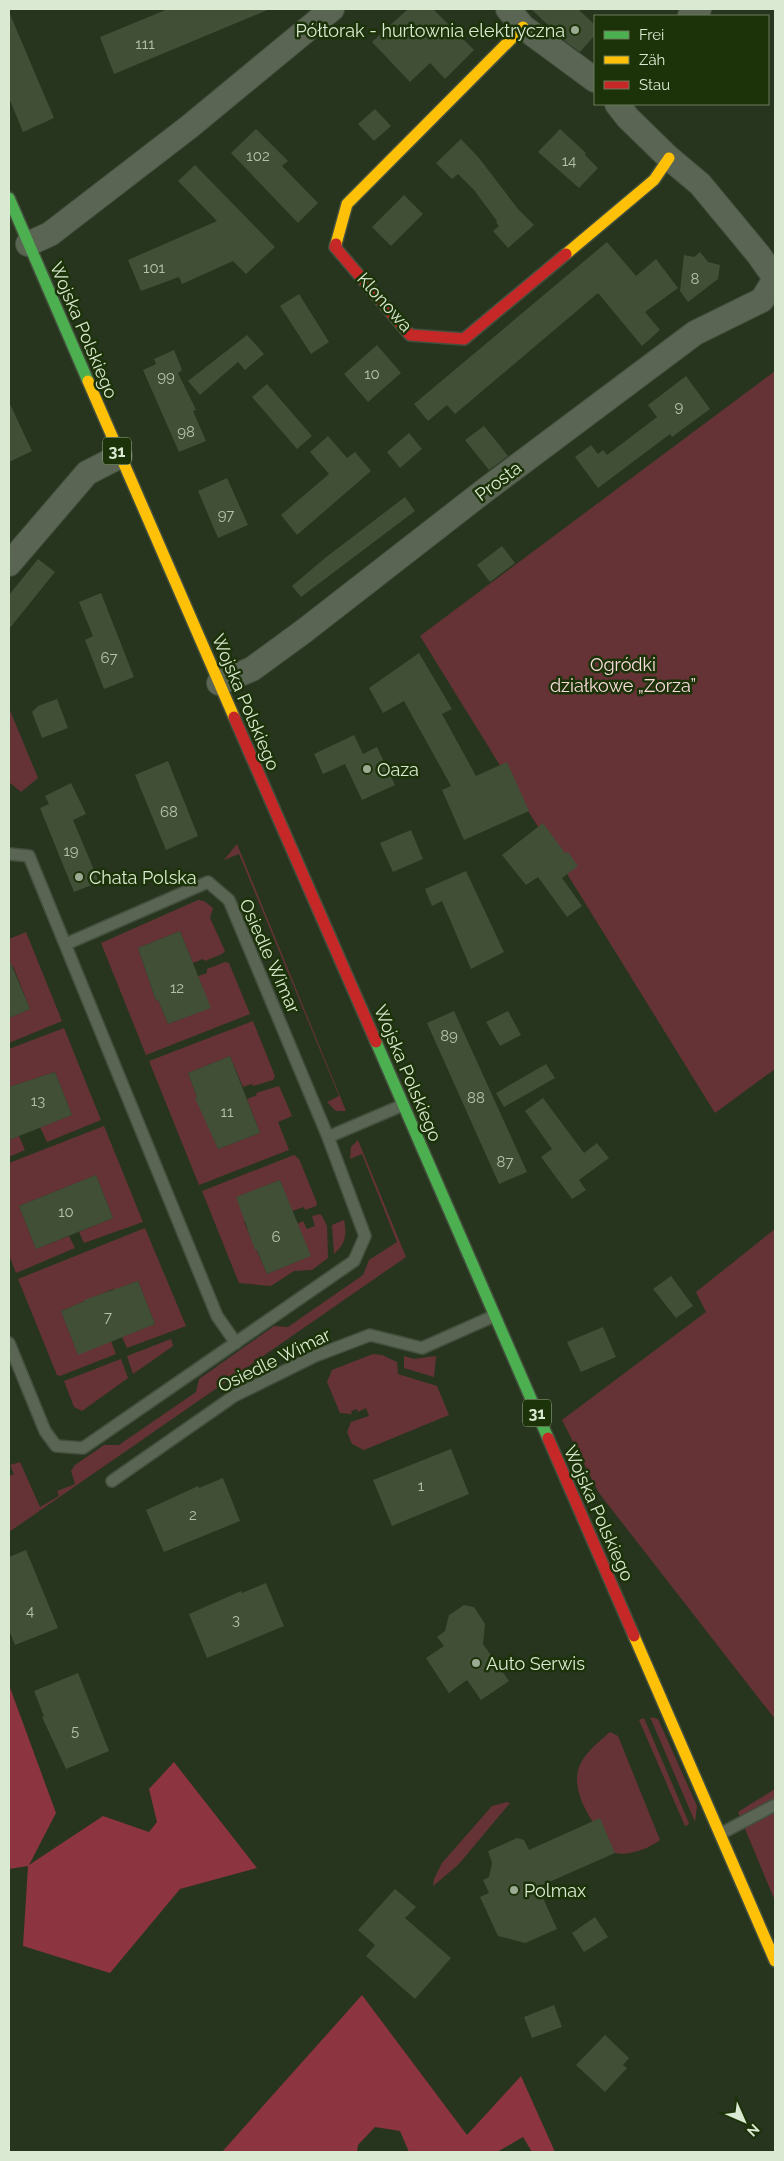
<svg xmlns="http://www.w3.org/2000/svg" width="784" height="2161" font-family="Raleway,sans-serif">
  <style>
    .green { fill: #653336 }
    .forest { fill: #8c3440 }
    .building { fill: #414f37 }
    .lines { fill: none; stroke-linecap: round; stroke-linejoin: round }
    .lane-casing { stroke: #44503e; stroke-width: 14 }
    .street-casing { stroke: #44503e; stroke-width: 26 }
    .fast-casing { stroke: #44503e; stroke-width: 14 }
    .slow-casing { stroke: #44503e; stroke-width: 14 }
    .jam-casing { stroke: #44503e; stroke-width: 14 }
    .lane { stroke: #5b6554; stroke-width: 11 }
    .street { stroke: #5b6554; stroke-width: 24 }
    .fast { stroke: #4caf50; stroke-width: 11 }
    .slow { stroke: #ffc107; stroke-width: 11 }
    .jam { stroke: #c62828; stroke-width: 11 }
    .poi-dot { fill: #9baa92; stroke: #1c3309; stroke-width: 2 }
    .labels { text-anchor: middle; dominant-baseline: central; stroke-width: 5; stroke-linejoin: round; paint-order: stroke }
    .number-label { font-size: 15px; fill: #b4c2aa }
    .shield { fill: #1c3309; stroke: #a1b295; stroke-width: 1 }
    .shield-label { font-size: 16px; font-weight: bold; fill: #dae9d1 }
    .poi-label { font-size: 18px; fill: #dae9d1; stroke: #1c3309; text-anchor: start }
    .street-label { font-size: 18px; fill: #dae9d1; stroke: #1c3309 }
    .park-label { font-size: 18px; fill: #f9dbdc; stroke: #1c3309 }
  </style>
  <rect width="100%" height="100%" fill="#27351e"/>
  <path class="green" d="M775,371v698l-60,44 -295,-477z
    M9,708l29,70 -17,14 -12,-10z
    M237,844l109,267h-10l-9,-9 12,-6 -100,-242 -15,6z
    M198,900l6,1 9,7 -3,10 15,33 -3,3 -17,7 -2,-2 -10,4 -13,-32 -42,17 18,53 2,-1 10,24 42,-16 -12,-32 9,-3v-4l18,-7 4,1 21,51 -104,41 -45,-112z
    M26,932l36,89 -53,22v-25l21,-9 -17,-43 -4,1v-28z
    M253,1021l22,55 -2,4 -20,6 -1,-2 -9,3 -13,-31 -42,17 9,24 -1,1 22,51 42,-16 -13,-34 10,-4 -1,-2 23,-7 13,30 -14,6 11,28 -90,35 -50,-124z
    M64,1028l37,92 -54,22 -7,-15 32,-12 -17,-43 -46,15v-38z
    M104,1126l39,96 -59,21 -5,-11 34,-14 -17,-43 -77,31 17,43 33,-13 6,12 -59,25 -7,-18v-92z
    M19,1136l6,14 -16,7v-17z
    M358,1140l48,117 -397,275v-56l5,-2 -4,-9 10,-3 20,45 19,-11 -2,-5 18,-7 -4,-13 4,-6 29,-20h15l77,-53 3,-13 75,-53 14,1 75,-52 6,-15 28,-18 -35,-88 -12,5 1,-12z
    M294,1155l5,4 18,44 -1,3 -11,4 -1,-3 -12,4 -12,-31 -43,17 9,24 -2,1 23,52 43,-18 -13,-32 6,-3 4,8 8,-3 -3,-10 8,-2 2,2 5,10 1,32 -16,12 -18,1 -23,15 -32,-3 -37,-92z
    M344,1220c3,15 2,23 -10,34l-2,-29z
    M145,1228l41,98 -59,22 -5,-11 33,-13 -17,-43 -24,9 -1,-1 -52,22 17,43 33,-13 5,13 -56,22 -3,-1 -39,-96z
    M775,1229v490l-176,-226 -37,-73 144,-108 -10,-20z
    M171,1339l2,7 -40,28 -6,-18z
    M373,1354l9,1 15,7 1,12 39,12 12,29 -85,35 -12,-6 -5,-12 4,-10 18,-6 -3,-8 -8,4 -1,-3 -6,2 1,3 -12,-1 -13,-31 5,-12z
    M404,1356l10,3 22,-3 -2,21 -30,-9z
    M121,1359l7,19 -46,33 -8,-4 -10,-26z
    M650,1717l8,2 39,87 -2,16z
    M644,1718l45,105 -1,2 -3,1 -46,-106z
    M610,1732l8,4 42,104c-12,9 -31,16 -45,13 -16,-23 -46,-56 -36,-86 5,-14 20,-25 31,-35z
    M775,1789v112l-37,-89z
    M507,1802l3,1 -52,62 -25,21 1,-7 8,-16 50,-57z"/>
  <path class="forest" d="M9,1685l47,128 -27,52 74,-49 46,16 8,-10 -8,-33 25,-27 83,106 -77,21 -70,84 -87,-27 5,-80 -19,3z
    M362,1995l105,140 54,-59 34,76h-23l-9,-15 -26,15h-88l-9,-21 -25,-4 -17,18 -1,7h-135z"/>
  <path class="building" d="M168,9h102l-156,65 -14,-37z
    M408,9h25l41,41 -29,29 -15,-16 -20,19 -38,-40z
    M531,9h47l17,16v10l-15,17 -14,-10z
    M9,12l45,106 -31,14 -14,-34z
    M375,109l16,17 -17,15 -16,-17z
    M256,129l32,32 -6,5 36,37 -20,20 -67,-70z
    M560,129l26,24 -1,2 13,13 -19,20 -41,-36z
    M461,139l18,19 39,51 16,16 -26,23 -15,-17 6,-5 -3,-4 1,-1 -23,-31 -16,-16 -6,5 -16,-16z
    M195,165l80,82 -29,27 -13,-13 -51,23 -3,-7 -38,14 -13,-31 89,-39 -39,-40z
    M404,195l19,19 -32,32 -19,-19z
    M607,242l29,34 20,-17 22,29 -33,24 15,18 -18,16 -44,-53 -143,121 -8,-9 -19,16 -14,-17z
    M700,252l8,10 12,3 -2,14 -30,23 -8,-11 4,-36 10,2z
    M299,294l30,48 -18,12 -31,-48z
    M247,335l17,19 -19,16 -7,-8 -38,33 -12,-14z
    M377,345l24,28 -33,29 -24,-28z
    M174,350l8,20 -4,3 18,37 -3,1 13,30 -27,11 -36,-82 13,-6 -2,-5z
    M686,376l24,33 -38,28 -2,-3 -72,54 -23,-31 16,-12 7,9 5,-4 4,5 50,-38 -9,-12z
    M267,384l45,52 -15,13 -45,-52z
    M9,402l23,49 -23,11z
    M484,426l24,30 -19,14 -24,-30z
    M409,433l13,16 -22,19 -13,-16z
    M328,436l19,22 8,-6 16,19 -74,64 -16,-20 48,-41 -19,-22z
    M227,478l21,47 -30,13 -20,-47z
    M405,497l10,14 -114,86 -9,-11 33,-28z
    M502,546l13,17 -25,19 -13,-17z
    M38,559l17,13 -46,57v-34z
    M101,593l33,84 -30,12 -19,-49 8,-4 -14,-34z
    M419,653l33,56 -10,5 34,62 31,-14 22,49 -65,29 -22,-50 9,-4 -47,-85 -21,12 -14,-25z
    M57,699l11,29 -26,10 -10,-26 6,-6z
    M354,735l9,19 14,-7 18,38 -33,15 -17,-36 -22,10 -9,-20z
    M168,761l30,75 -32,14 -31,-75z
    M71,783l15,31 -13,6 26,62 -25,10 -34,-84 9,-4 -4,-8z
    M543,823l22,30 3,-1 10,14 -16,12 20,28 -15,11 -29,-40 -12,8 -24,-30z
    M411,830l12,29 -30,13 -13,-29z
    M466,871l38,81 -33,17 -29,-68 -10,5 -7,-17z
    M180,931l31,77 -43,16 -10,-24 -2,1 -18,-53z
    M9,959l21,50 -21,9z
    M454,1011l73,161 -28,12 -72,-161z
    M508,1011l13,24 -21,11 -14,-24z
    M230,1056l30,77 -42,16 -23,-51 2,-1 -9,-24z
    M546,1064l9,14 -51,29 -8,-14z
    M55,1072l17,43 -63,25v-53z
    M543,1098l41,55 13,-10 12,15 -30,22 7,10 -14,9 -31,-42 11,-8 -27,-38z
    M96,1175l17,43 -77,31 -17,-43z
    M280,1180l31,76 -44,18 -10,-24h-2l-19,-53z
    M671,1276l22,30 -17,12 -23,-29z
    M138,1281l17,43 -77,31 -17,-44 24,-10 -1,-1z
    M603,1327l13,30 -35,15 -14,-30z
    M451,1449l18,45 -77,32 -19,-46z
    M223,1478l17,43 -76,31 -18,-42 52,-24 1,2z
    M26,1550l32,78 -43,17 -6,-15v-73z
    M266,1583l18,43 -77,32 -18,-44 52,-23 1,2z
    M464,1605l10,2 11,17 -2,20 26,37 -28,19 -14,-20 -18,13 -23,-35 18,-12 -7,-9 8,-6 4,-16z
    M78,1673l31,78 -43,18 -24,-52 2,-1 -10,-25z
    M600,1818l15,35 -77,34 19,42 -32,14 -27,-7 -18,-39 9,-4 -6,-13 6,-3 3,-14 -4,-12 29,-13 7,2 5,10z
    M395,1889l21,18 -11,11 46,40 -36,41 -49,-43 9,-11 -17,-15z
    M595,1917l13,20 -24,15 -12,-19z
    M554,2005l8,22 -30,11 -8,-21z
    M605,2035l24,23 -6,7 4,3 -22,24 -29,-27z"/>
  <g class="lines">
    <g class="lane-casing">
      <path id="lane" d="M9,854l20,2 188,460 19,27
        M328,1137l75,-32
        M9,1343l36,88 11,15 27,2 271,-187 11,-25 -37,-99 -99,-237 -21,-18 -142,62
        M112,1481l122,-85 81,-40 55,-21 52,13 72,-32
        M720,1834l55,-29"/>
    </g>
    <g class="street-casing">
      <path id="street" d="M508,9l15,18 72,53
        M690,16l9,-7
        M617,104l11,14 41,40 31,26 58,70 17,24
        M28,244l22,-10 139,-107 143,-118
        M9,564l78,-91 33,-17
        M219,683l33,-14 52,-38 180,-140 211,-158 67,-33 13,-21"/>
    </g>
    <g class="fast-casing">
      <path id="fast" d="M9,198l79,183
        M376,1042l172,396"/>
    </g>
    <g class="slow-casing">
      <path id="slow" d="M336,244l11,-40 176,-177
        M566,254l88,-74 15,-22
        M88,381l146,336
        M634,1636l141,325"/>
    </g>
    <g class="jam-casing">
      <path id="jam" d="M336,244l-1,3 75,88 54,4 102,-85
        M234,717l142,325
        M548,1438l86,198"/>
    </g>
    <use href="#lane" class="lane"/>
    <use href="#street" class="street"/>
    <use href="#fast" class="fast"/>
    <use href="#slow" class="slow"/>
    <use href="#jam" class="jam"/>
  </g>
  <g class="poi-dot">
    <circle cx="575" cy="30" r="5"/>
    <circle cx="367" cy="769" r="5"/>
    <circle cx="79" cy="877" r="5"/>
    <circle cx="476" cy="1663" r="5"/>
    <circle cx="514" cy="1890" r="5"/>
  </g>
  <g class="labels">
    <g class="number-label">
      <text x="145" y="44">111</text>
      <text x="258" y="156">102</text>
      <text x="569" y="161">14</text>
      <text x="154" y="268">101</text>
      <text x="695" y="279">8</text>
      <text x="372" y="374">10</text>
      <text x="166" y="377">99</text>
      <text x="679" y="407">9</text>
      <text x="186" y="432">98</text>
      <text x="226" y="515">97</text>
      <text x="109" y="658">67</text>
      <text x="169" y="812">68</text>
      <text x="71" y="851">19</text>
      <text x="177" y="988">12</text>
      <text x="449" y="1036">89</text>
      <text x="476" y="1098">88</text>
      <text x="38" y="1101">13</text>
      <text x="227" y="1112">11</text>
      <text x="505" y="1162">87</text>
      <text x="66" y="1212">10</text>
      <text x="276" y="1237">6</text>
      <text x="108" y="1317">7</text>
      <text x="421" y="1486">1</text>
      <text x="193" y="1515">2</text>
      <text x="30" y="1611">4</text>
      <text x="236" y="1620">3</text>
      <text x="75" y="1731">5</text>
    </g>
    <g class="shield">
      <rect x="103" y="437.5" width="28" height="27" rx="4"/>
      <rect x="523" y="1399.5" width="28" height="27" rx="4"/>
    </g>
    <g class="shield-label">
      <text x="117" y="451">31</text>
      <text x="537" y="1413">31</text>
    </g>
    <g class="poi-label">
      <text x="565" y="30" text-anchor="end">Półtorak - hurtownia elektryczna</text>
      <text x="377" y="769">Oaza</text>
      <text x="89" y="877">Chata Polska</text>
      <text x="486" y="1663">Auto Serwis</text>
      <text x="524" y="1890">Polmax</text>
    </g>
    <g class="street-label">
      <text transform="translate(385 302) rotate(48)">Klonowa</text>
      <text transform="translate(84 330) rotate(67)">Wojska Polskiego</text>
      <text transform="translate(498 481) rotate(-37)">Prosta</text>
      <text transform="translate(246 702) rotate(67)">Wojska Polskiego</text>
      <text transform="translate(270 956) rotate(66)">Osiedle Wimar</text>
      <text transform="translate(408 1073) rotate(67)">Wojska Polskiego</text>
      <text transform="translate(274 1360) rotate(-26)">Osiedle Wimar</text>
      <text transform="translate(599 1513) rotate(66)">Wojska Polskiego</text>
    </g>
    <g class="park-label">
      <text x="623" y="664">Ogródki<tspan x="623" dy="21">działkowe „Zorza”</tspan></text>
    </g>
  </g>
  <rect width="784" height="2161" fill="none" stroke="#dae9d1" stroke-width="20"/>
  <rect x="594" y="15" width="175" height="90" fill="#1c3309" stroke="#687c59"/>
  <rect x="604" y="31" width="25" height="8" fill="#4caf50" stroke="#687c59"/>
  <text x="639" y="40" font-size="15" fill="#dae9d1">Frei</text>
  <rect x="604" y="56" width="25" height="8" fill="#ffc107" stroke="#687c59"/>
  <text x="639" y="65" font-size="15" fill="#dae9d1">Zäh</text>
  <rect x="604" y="81" width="25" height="8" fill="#c62828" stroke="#687c59"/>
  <text x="639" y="90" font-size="15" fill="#dae9d1">Stau</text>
  <g transform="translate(744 2121) rotate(135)" stroke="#1c3309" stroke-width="4" paint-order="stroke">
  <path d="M0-4L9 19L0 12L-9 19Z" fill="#dae9d1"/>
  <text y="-8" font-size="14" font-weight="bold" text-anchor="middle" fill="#dae9d1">N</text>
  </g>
</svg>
